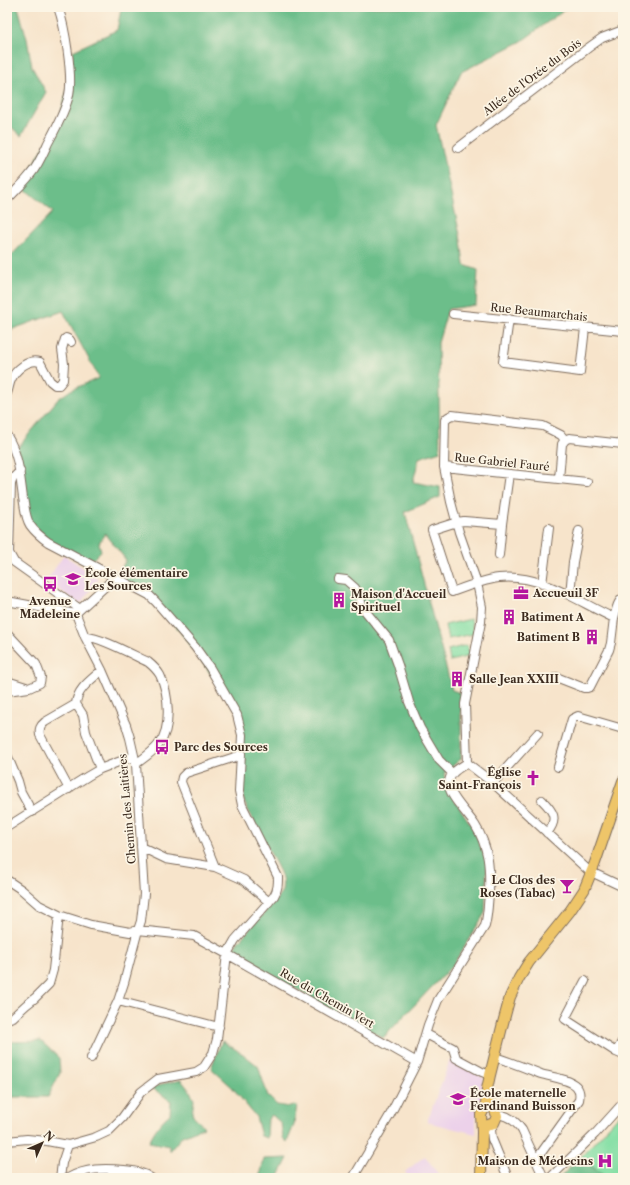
<svg xmlns="http://www.w3.org/2000/svg" width="630" height="1185" font-family="'Libre Caslon Text',serif">
  <style>
    .built { fill: #ecd1ea }
    .green { fill: #85dfa5; stroke: #608462 }
    .forest { fill: #6cbe8a; stroke: #547454 }
    .lines { fill: none; stroke-linecap: round; stroke-linejoin: round }
    .minor-casing { stroke: #7d6b5b; stroke-width: 10 }
    .major-casing { stroke: #7d6b5b; stroke-width: 12 }
    .minor { stroke: #fff; stroke-width: 8 }
    .major { stroke: #eec569; stroke-width: 10 }
    .labels { text-anchor: middle; dominant-baseline: central; stroke-width: 3.5; stroke-linejoin: round; paint-order: stroke }
    .street-label { font-size: 11px; fill: #3b2a1e; stroke: #fcf5e5 }
    .poi-label { font-size: 11px; font-weight: bold; fill: #3b2a1e; stroke: #fcf5e5; text-anchor: start }
  </style>
  <rect width="100%" height="100%" fill="#fcf5e5"/>
  <filter id="ink" filterUnits="userSpaceOnUse"><feTurbulence type="fractalNoise" baseFrequency=".025" numOctaves="2"/><feDisplacementMap in="SourceGraphic" scale="8" xChannelSelector="R" yChannelSelector="G"/><feConvolveMatrix kernelMatrix="1 2 1 2 8 2 1 2 1" color-interpolation-filters="sRGB"/></filter>
  <filter id="wash" filterUnits="userSpaceOnUse"><feTurbulence type="fractalNoise" baseFrequency=".012" numOctaves="4" result="noise"/><feDisplacementMap in="SourceGraphic" scale="16" xChannelSelector="R" yChannelSelector="G"/><feGaussianBlur stdDeviation="0.9" result="paint"/><feColorMatrix in="noise" values="0 0 0 0 0 0 0 0 0 0 0 0 0 0 0 0 0 1.4 0 .05"/><feComposite in="paint" operator="in"/></filter>
  <g filter="url(#wash)">
    <rect width="100%" height="100%" fill="#f7e4cb"/>
    <path class="built" d="M64,555l35,24 -18,24 -5,-1 -29,-22z
      M450,1060l34,18 -8,41v15l-49,-12z
      M425,1156l16,22h-32l-4,-6z"/>
    <path class="green" d="M471,619l3,15 -26,5 -3,-14z
      M467,645l3,11 -20,5 -2,-11z
      M623,1111v67h-16l-27,-20z"/>
    <path class="forest" d="M7,7h11l9,32 5,28 14,25 -25,44 -14,-13z
      M120,7h448l-46,34 -61,31 -25,53 25,115 3,25 14,5 -2,35 -28,4 -10,34 2,108 -21,7 -6,24 27,5v10l-35,15 47,178 9,3v66l-17,14 2,14 27,41 14,34 -2,51 -32,52 -70,73 -152,-86 7,-10 37,-41 7,-10 1,-10 -3,-9 -36,-70 -2,-12 -3,-77 -87,-120 -32,-16 -1,-5 7,-12 -21,-27 -6,10 2,8 -9,9 -9,-2 -35,-18 -20,-20 -13,-69 43,-52 13,-9 28,-12 -36,-67 -56,20v-71l46,-48 -32,-26 37,-64 12,-43 3,-28 44,-21 4,-21z
      M41,1041l18,17 1,15 -12,24h-41v-55z
      M222,1041l21,13 15,12 10,30 9,9 13,2 7,-2 -3,20 -7,17 -4,-4 -2,-15 -9,-8 -4,4 -1,19 -6,-2 -5,-19 -24,-30 -21,-19z
      M181,1080l9,11 4,9 -2,14 12,13 -22,9 -12,15 -1,-5 -20,-4c5,-11 11,-20 21,-28l1,-13 -19,-13 10,-4z
      M288,1158l-10,20h-20l3,-6 3,-13z
      M580,1158l27,20h-48z
      M109,1173v5h-17l2,-4z"/>
  </g>
  <g filter="url(#ink)">
    <g class="lines">
      <g class="minor-casing">
        <path id="minor" d="M458,148l130,-100 14,-10 21,-8
          M7,200c7,-8 16,-16 23,-25 8,-9 13,-21 18,-32 8,-15 17,-31 21,-48 4,-19 -4,-69 -11,-88
          M453,314l170,17
          M509,319l-6,43 77,10 5,-44
          M7,393c2,-4 2,-9 4,-13 4,-10 18,-22 29,-18l10,19 5,4h4l4,-5 1,-16 -2,-15 3,-10 1,-1 4,2 1,2
          M7,436c12,19 13,40 16,62 2,9 2,19 7,27 5,7 11,12 18,17l101,53 7,7 39,45 15,21 27,47 5,20 -3,56 3,14 36,72c0,7 0,12 -4,19l-39,44 -8,14 -10,85 -4,14 -9,14 -8,5 -38,7 -17,13 -19,26 -13,13 -13,6 -28,8 -21,-4 -20,-2 -20,2
          M565,440l4,-2 54,6
          M444,467l143,15
          M20,471l-7,7 -2,6 -2,69 5,9 66,47
          M559,479l3,-35 3,-4
          M502,524l-38,-3 -7,1 -25,8 20,62c16,-6 31,-12 47,-14 42,-5 79,24 115,40 2,-7 3,-16 9,-20
          M499,555l3,-31 7,-50
          M338,579l8,1 9,8 5,9 2,10 27,33 9,25 11,37 11,26 19,32 13,13
          M542,584l7,-56
          M570,595l3,-33 6,-31
          M7,601l69,13
          M76,613l34,-31 4,-6
          M76,614l9,23 17,33 24,55 4,13 6,26 8,130 -3,27 -3,9 -14,53 -6,18 -27,57
          M7,633l29,31 5,13 -1,6 -11,5 -22,3
          M85,637c11,-2 50,19 63,25 5,4 9,8 12,13 9,18 12,53 -1,69 -6,8 -15,14 -23,20
          M556,677l28,11h3l3,-1 19,-37 2,-7 3,-25
          M7,681l19,6
          M76,704l7,11 3,17 14,37
          M7,755l11,26 3,11 11,20
          M467,763l-2,-59 16,-82 1,-15 -5,-24 -18,-51 -8,-30 -7,-35 1,-47 3,-3 4,-2 91,11 18,9 4,5
          M467,763l26,20 96,88 34,16
          M558,767l14,-48 6,-3 45,13
          M493,783l45,-50
          M69,789l-29,-54c-1,-6 0,-9 5,-13l31,-18c1,-15 15,-24 26,-34
          M542,800c11,11 17,19 5,33
          M7,827l81,-51 12,-7 34,-13
          M141,847l25,12 49,8 9,4 20,9 25,22
          M215,867l-34,-85 1,-5 4,-4 55,-18
          M7,880l15,10 17,15 20,10 32,10 39,7 8,-2 56,6 33,18 190,108
          M585,981l-20,38 51,33 7,3
          M118,1001l101,26
          M7,1019l6,-2 13,-12 9,-7 14,-14 4,-14 6,-55
          M426,1034l27,14 3,10 26,14 8,3
          M616,1052l7,-12
          M495,1057c15,5 31,11 46,17 10,3 28,5 35,12 4,4 4,9 3,14l-43,60
          M502,1115c9,2 15,8 20,15l22,48
          M494,1123l-3,7 1,9 16,39
          M60,1178l2,-15 6,-18
          M68,1178c18,-10 36,-10 56,-8 10,1 19,2 27,8
          M353,1178l37,-63 27,-53 11,-37 10,-25 47,-74c3,-12 3,-22 4,-34 1,-24 0,-45 -14,-67 -6,-10 -26,-29 -26,-40 -1,-12 9,-16 18,-22
          M550,1178l45,-44 28,-31"/>
      </g>
      <g class="major-casing">
        <path id="major" d="M482,1132c3,-7 6,-7 12,-9l3,-7c-1,-6 -7,-12 -10,-18
          M481,1178l1,-46 -1,-17 5,-10 1,-16 3,-14 13,-52 7,-26 9,-19 10,-16 41,-51 14,-21 11,-27 28,-82"/>
      </g>
      <use href="#minor" class="minor"/>
      <use href="#major" class="major"/>
    </g>
  </g>
  <defs>
    <g id="school-bare" transform="scale(1.2)"><path d="M0-5L7-2L0 1L-7-2ZM-4 1L0 2.5L4 1V4Q0 6-4 4Z" fill="#b5179e" stroke="#fcf5e5" stroke-width="2.5" paint-order="stroke"/></g>
    <g id="bus-bare" transform="scale(1.2)"><path d="M-5-6H5V4H4V6H2V4H-2V6H-4V4H-5ZM-3.5-4V0h7V-4ZM-3.5 1.2v1.5H-2V1.2ZM2 1.2v1.5H3.5V1.2Z" fill="#b5179e" stroke="#fcf5e5" stroke-width="2.5" paint-order="stroke"/></g>
    <g id="office-bare" transform="scale(1.2)"><path d="M-6-3h4V-5.5h4V-3h4V5H-6ZM-1-4.5V-3h2v-1.5ZM-6 0V1H6V0Z" fill="#b5179e" stroke="#fcf5e5" stroke-width="2.5" paint-order="stroke"/></g>
    <g id="building-bare" transform="scale(1.2)"><path d="M-4-6H4V6H1V3H-1V6H-4ZM-2.5-4.3h1.7v1.8h-1.7ZM.8-4.3h1.7v1.8H.8ZM-2.5-1h1.7V.8h-1.7ZM.8-1h1.7V.8H.8Z" fill="#b5179e" stroke="#fcf5e5" stroke-width="2.5" paint-order="stroke"/></g>
    <g id="church-bare" transform="scale(1.2)"><path d="M-1.2-6h2.4v3.5h3.3v2.4h-3.3V6h-2.4V-.1h-3.3v-2.4h3.3Z" fill="#b5179e" stroke="#fcf5e5" stroke-width="2.5" paint-order="stroke"/></g>
    <g id="bar-bare" transform="scale(1.2)"><path d="M-6-5H6L.8 .8V4.5H3.5V6h-7V4.5H-.8V.8Z" fill="#b5179e" stroke="#fcf5e5" stroke-width="2.5" paint-order="stroke"/></g>
    <g id="hospital-bare" transform="scale(1.2)"><path d="M-5-5h3v3.5h4V-5h3V5h-3V1.5h-4V5h-3Z" fill="#b5179e" stroke="#fcf5e5" stroke-width="2.5" paint-order="stroke"/></g>
  </defs>
  <g fill-rule="evenodd">
    <use href="#school-bare" x="73" y="579"/>
    <use href="#bus-bare" x="50" y="584"/>
    <use href="#office-bare" x="521" y="593"/>
    <use href="#building-bare" x="339" y="600"/>
    <use href="#building-bare" x="509" y="617"/>
    <use href="#building-bare" x="592" y="637"/>
    <use href="#building-bare" x="457" y="679"/>
    <use href="#bus-bare" x="162" y="747"/>
    <use href="#church-bare" x="533" y="778"/>
    <use href="#bar-bare" x="567" y="886"/>
    <use href="#school-bare" x="458" y="1099"/>
    <use href="#hospital-bare" x="605" y="1161"/>
  </g>
  <g class="labels">
    <g class="street-label">
      <text transform="translate(532 77) rotate(-37)">Allée de l'Orée du Bois</text>
      <text transform="translate(539 312) rotate(6)">Rue Beaumarchais</text>
      <text transform="translate(502 462) rotate(6)">Rue Gabriel Fauré</text>
      <text transform="translate(127 809) rotate(-95)">Chemin des Laitières</text>
      <text transform="translate(327 998) rotate(30)">Rue du Chemin Vert</text>
    </g>
    <g class="poi-label">
      <text x="85" y="573">École élémentaire<tspan x="85" dy="13">Les Sources</tspan></text>
      <text x="533" y="593">Accueuil 3F</text>
      <text x="351" y="594">Maison d'Accueil<tspan x="351" dy="13">Spirituel</tspan></text>
      <text x="50" y="601" text-anchor="middle">Avenue<tspan x="50" dy="13">Madeleine</tspan></text>
      <text x="521" y="617">Batiment A</text>
      <text x="580" y="637" text-anchor="end">Batiment B</text>
      <text x="469" y="679">Salle Jean XXIII</text>
      <text x="174" y="747">Parc des Sources</text>
      <text x="521" y="772" text-anchor="end">Église<tspan x="521" dy="13">Saint-François</tspan></text>
      <text x="555" y="880" text-anchor="end">Le Clos des<tspan x="555" dy="13">Roses (Tabac)</tspan></text>
      <text x="470" y="1093">École maternelle<tspan x="470" dy="13">Ferdinand Buisson</tspan></text>
      <text x="593" y="1161" text-anchor="end">Maison de Médecins</text>
    </g>
  </g>
  <rect width="630" height="1185" fill="none" stroke="#fcf5e5" stroke-width="24"/>
  <g transform="translate(42 1143) rotate(45)" stroke="#fcf5e5" stroke-width="3" paint-order="stroke">
  <path d="M0-3L7 15L0 10L-7 15Z" fill="#3b2a1e"/>
  <text y="-6" font-size="11" font-weight="bold" text-anchor="middle" fill="#3b2a1e">N</text>
  </g>
</svg>
